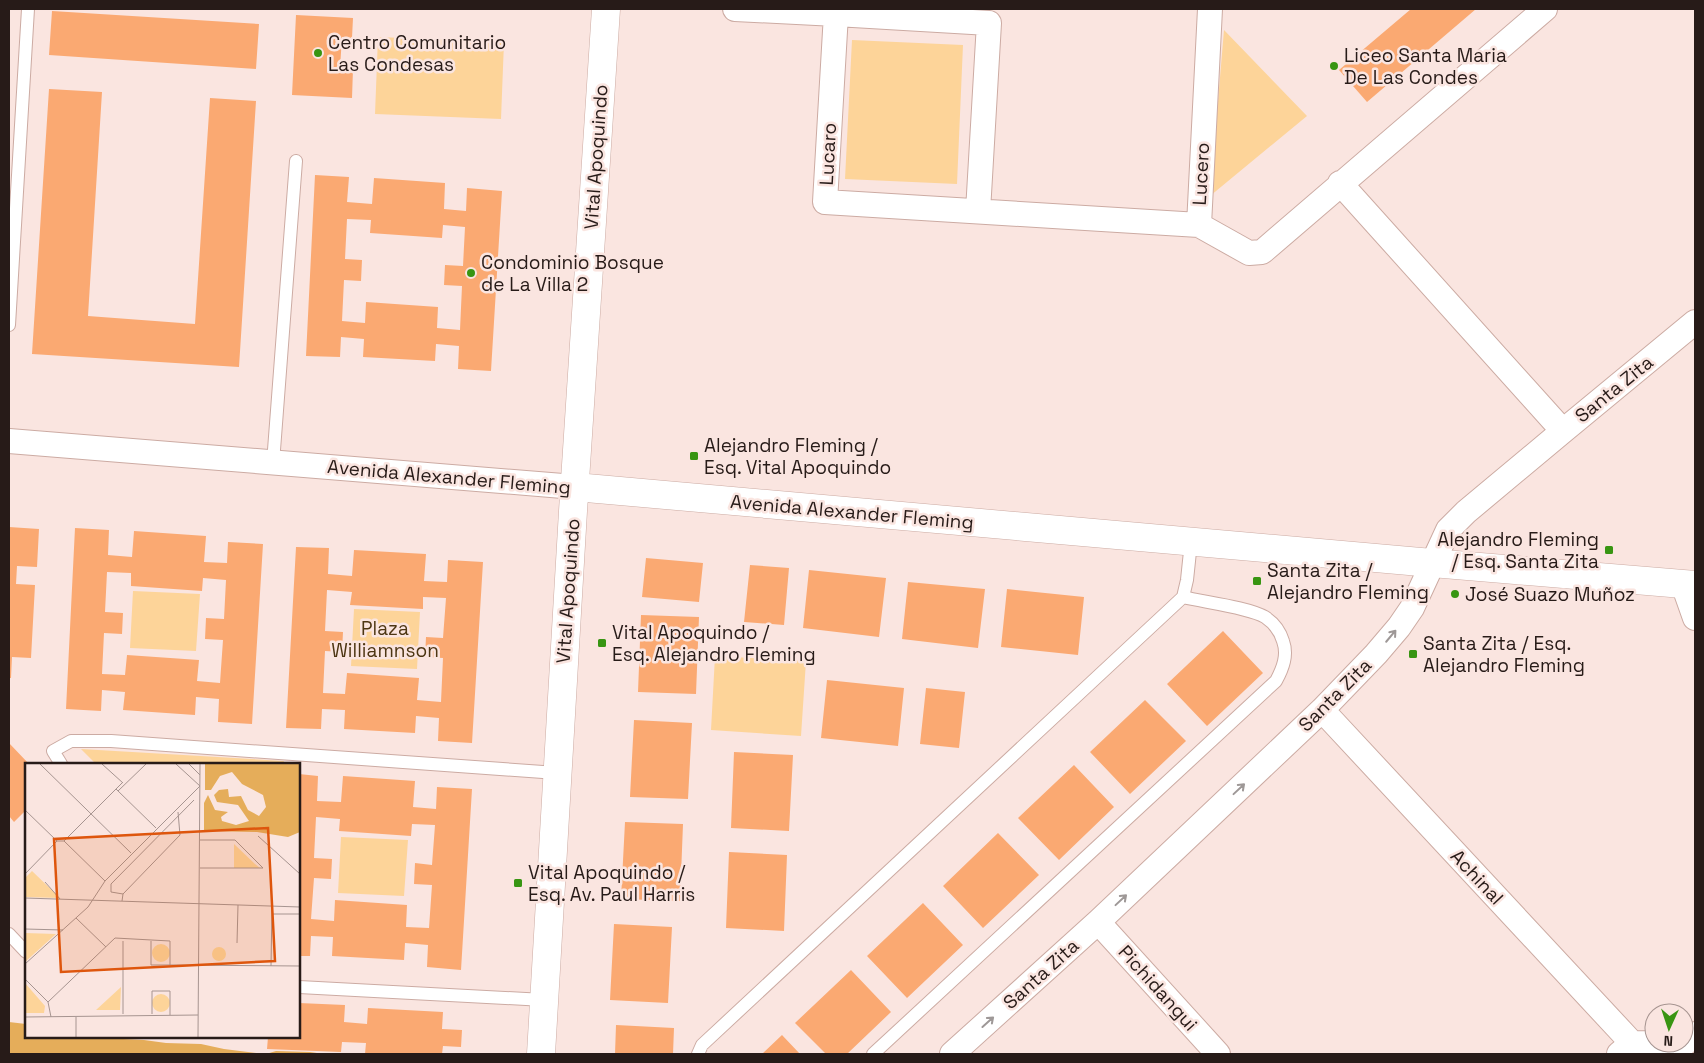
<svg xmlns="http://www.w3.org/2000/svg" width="1704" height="1063" font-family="'Space Grotesk',sans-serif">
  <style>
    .green { fill: #fdd499 }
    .forest { fill: #e5ad5a }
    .building { fill: #faa972; fill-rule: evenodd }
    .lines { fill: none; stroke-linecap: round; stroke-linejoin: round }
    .lane-casing { stroke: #ccaba3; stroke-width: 14 }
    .street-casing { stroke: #ccaba3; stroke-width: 26 }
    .secondary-casing { stroke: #ccaba3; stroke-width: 29 }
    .lane { stroke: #fff; stroke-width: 12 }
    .street { stroke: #fff; stroke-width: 24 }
    .secondary { stroke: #fff; stroke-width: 28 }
    .oneway { stroke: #9e9897 }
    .poi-dot { fill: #389512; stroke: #fae5e0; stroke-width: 2 }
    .labels { text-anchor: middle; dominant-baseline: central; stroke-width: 5; stroke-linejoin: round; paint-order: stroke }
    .poi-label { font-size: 19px; fill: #271b18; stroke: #fae5e0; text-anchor: start }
    .street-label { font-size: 19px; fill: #271b18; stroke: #fae5e0 }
    .park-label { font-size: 19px; fill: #4d3613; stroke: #fae5e0 }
    .inset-road { fill: none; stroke: #a69490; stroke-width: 1 }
    .view { fill: #de560d; fill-opacity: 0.15; stroke: #de560d; stroke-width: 2.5 }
    .inset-edge { fill: none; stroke: #271b18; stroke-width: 2.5 }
  </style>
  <rect width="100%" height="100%" fill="#fae5e0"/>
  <path class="green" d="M1224,30l83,86 -97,80z
    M378,37l126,5 -3,77 -126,-5z
    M852,40l111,5 -6,139 -112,-5z
    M133,591l67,3 -4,57 -66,-3z
    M354,609l66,3 -3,57 -66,-3z
    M715,656l91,5 -5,75 -90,-6z
    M81,749l203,12 -1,3h-187z
    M341,837l67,3 -4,56 -66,-3z"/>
  <path class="forest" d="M9,1022l17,2v13h57l61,3 22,3 35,1 23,5 41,5h-256z
    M276,1051l34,1 14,2h-58z"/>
  <path class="building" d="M1411,9h65l-109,93 -28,-32z
    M52,11l207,13 -3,45 -207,-14z
    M296,15l57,3 -1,20 -10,-1 -2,31 13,1 -1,29 -60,-3z
    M49,89l53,3 -14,224 107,8 15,-226 46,3 -17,266 -207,-13z
    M315,175l34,2 -2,25 25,2 2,-26 71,5 -1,26 22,2 1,-23 35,3 -11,180 -33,-2 1,-23 -23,-2 -1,17 -72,-4 1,-18 -23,-2 -1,20 -34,-1zM347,219l24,1 -1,13 72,5 1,-13 22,2 -2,39 -18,-1 -1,20 18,1 -2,44 -23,-2 1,-21 -72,-5 -1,21 -23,-2 2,-41 17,1 1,-21 -17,-1z
    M9,527l30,2 -2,38 -20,-1 -1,18 19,1 -4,73 -19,-1 -1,21h-2z
    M75,528l34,2 -1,25 24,2 2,-26 72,5 -2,26 23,1 1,-21 35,2 -11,180 -34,-2 1,-23 -23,-2 -1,18 -72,-5 2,-18 -23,-2 -1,21 -35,-2zM107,572l24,1v13l71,5 1,-13 23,2 -2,39 -18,-1 -1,21 18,1 -3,43 -23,-2 2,-21 -72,-5 -2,20 -23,-1 2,-41 18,1 1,-21 -18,-1z
    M296,547l33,1 -1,26 24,2 2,-26 72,4 -2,27 23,1 1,-22 35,2 -11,181 -34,-2 1,-23 -23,-2 -1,17 -71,-4 1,-19 -23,-1 -1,20 -35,-1zM327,590l25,2 -2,13 73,4v-12l23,1 -3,40 -17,-1 -1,20 18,1 -2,44 -24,-2 2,-22 -72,-5 -2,21 -22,-1 2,-42 17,1 1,-20 -18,-1z
    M646,558l57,5 -4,39 -57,-5z
    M750,565l39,3 -5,57 -40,-3z
    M809,570l77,8 -7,59 -76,-9z
    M908,582l77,7 -7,59 -76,-9z
    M1007,589l77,8 -6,58 -77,-8z
    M641,615l58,2 -3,77 -58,-2z
    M1223,631l40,42 -56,53 -40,-42z
    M827,680l77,8 -6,58 -77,-8z
    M926,688l39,4 -6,56 -39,-4z
    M1145,700l41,41 -56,53 -40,-42z
    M634,720l58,3 -4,76 -58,-2z
    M9,743l20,21h-3v46l-12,12 -5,-6z
    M734,752l59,3 -4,76 -58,-3z
    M1074,765l40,42 -55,53 -41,-42z
    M299,774l19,2 -1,25 24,1 2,-26 72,5 -2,26 23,2 1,-22 35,2 -11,181 -34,-3 1,-22 -23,-2 -1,17 -72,-4 1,-19 -22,-1 -1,20h-11zM316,817l24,2 -1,12 72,5 1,-12 23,1 -3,40 -17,-2 -1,21 18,1 -3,43 -23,-1 1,-22 -72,-5 -1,21 -23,-2 3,-41 17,1 1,-20 -18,-1z
    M625,822l58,2 -3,77 -59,-2z
    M998,833l41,42 -56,53 -40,-42z
    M729,852l58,3 -3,76 -58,-3z
    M923,903l40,42 -56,53 -40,-42z
    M614,924l58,3 -4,76 -58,-3z
    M851,970l40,42 -44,42h-21l-31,-31z
    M299,1003l46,2 -1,17 23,2 1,-16 75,4 -1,17 20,1 -1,17 -18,-1 -1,8h-77l1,-11 -24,-1 -1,10 -74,-3 1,-12h31z
    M616,1025l58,3 -1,26h-58z
    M782,1035l18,19h-38z"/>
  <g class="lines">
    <g class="lane-casing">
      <path id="lane" d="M9,325l19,-316
        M273,463l23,-302
        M61,764l-8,-13 18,-10h40l446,32
        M9,934l17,18
        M299,987l245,13
        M698,1054l4,-9 481,-448 4,-17 4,-38
        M873,1054l403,-373c7,-13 12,-26 7,-40 -3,-10 -9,-18 -18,-24 -17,-10 -62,-15 -82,-20"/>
    </g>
    <g class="street-casing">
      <path id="street" d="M735,9l101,5 -11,188 374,23 50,28 13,-1 283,-243
        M836,14l153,9 -11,188
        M1340,183l223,248
        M1199,225l11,-216
        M9,441l566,46
        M1683,584l12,34
        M1322,710l310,333
        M1098,922l120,132
        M952,1054l146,-132 224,-212 54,-56 23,-27 13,-19 36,-78 18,-18 97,-81 132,-109
        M1619,1054l13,-11 52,1 11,-10"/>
    </g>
    <g class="secondary-casing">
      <path id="secondary" d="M575,487l857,76 263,22
        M541,1054l32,-543 33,-502"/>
    </g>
    <use href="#lane" class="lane"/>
    <use href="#street" class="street"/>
    <use href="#secondary" class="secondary"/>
  </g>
  <defs><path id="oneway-shaft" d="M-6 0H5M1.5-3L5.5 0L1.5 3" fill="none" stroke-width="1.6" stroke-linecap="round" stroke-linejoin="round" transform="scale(1.25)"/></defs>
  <g class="oneway">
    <use href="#oneway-shaft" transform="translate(1391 636) rotate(-50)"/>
    <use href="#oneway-shaft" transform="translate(1239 789) rotate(-43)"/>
    <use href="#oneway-shaft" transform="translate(1121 900) rotate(-43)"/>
    <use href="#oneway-shaft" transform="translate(988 1022) rotate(-42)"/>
  </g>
  <g class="poi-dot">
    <circle cx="318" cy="53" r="5"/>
    <circle cx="1334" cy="66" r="5"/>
    <circle cx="471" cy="273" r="5"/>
    <rect x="689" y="451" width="10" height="10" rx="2.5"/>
    <rect x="1604" y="545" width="10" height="10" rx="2.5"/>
    <rect x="1252" y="576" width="10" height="10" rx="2.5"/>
    <circle cx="1455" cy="594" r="5"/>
    <rect x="597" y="638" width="10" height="10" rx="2.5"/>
    <rect x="1408" y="649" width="10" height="10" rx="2.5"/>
    <rect x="513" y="878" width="10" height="10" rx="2.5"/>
  </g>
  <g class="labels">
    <g class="poi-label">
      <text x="328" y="42">Centro Comunitario<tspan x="328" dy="22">Las Condesas</tspan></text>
      <text x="1344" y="55">Liceo Santa Maria<tspan x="1344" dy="22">De Las Condes</tspan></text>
      <text x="481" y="262">Condominio Bosque<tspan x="481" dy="22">de La Villa 2</tspan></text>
      <text x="704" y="445">Alejandro Fleming /<tspan x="704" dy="22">Esq. Vital Apoquindo</tspan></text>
      <text x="1599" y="539" text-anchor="end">Alejandro Fleming<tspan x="1599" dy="22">/ Esq. Santa Zita</tspan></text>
      <text x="1267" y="570">Santa Zita /<tspan x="1267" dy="22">Alejandro Fleming</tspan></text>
      <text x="1465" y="594">José Suazo Muñoz</text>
      <text x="612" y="632">Vital Apoquindo /<tspan x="612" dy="22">Esq. Alejandro Fleming</tspan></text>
      <text x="1423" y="643">Santa Zita / Esq.<tspan x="1423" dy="22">Alejandro Fleming</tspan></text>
      <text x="528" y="872">Vital Apoquindo /<tspan x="528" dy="22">Esq. Av. Paul Harris</tspan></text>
    </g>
    <g class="street-label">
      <text transform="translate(828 154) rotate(-87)">Lucaro</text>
      <text transform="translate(596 157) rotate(-86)">Vital Apoquindo</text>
      <text transform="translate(1201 174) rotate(-87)">Lucero</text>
      <text transform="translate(1614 389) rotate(-39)">Santa Zita</text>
      <text transform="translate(449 477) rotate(5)">Avenida Alexander Fleming</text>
      <text transform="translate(852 512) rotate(5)">Avenida Alexander Fleming</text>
      <text transform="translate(568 591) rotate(-86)">Vital Apoquindo</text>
      <text transform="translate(1335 695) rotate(-45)">Santa Zita</text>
      <text transform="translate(1477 877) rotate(47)">Achinal</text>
      <text transform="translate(1041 974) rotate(-42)">Santa Zita</text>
      <text transform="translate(1158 988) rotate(48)">Pichidangui</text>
    </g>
    <g class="park-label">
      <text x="385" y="628">Plaza<tspan x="385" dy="22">Williamnson</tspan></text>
    </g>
  </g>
  <g transform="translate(25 763)">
    <rect width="275" height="275" fill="#fae5e0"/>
    <path d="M209,81l21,20 5,4h-26zM7,108l28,27 -35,-1v-19zM0,170l31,1 -31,28zM127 190a9 9 0 1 1 18 0a9 9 0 1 1-18 0ZM187 191a7 7 0 1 1 14 0a7 7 0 1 1-14 0ZM0,220l20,23 -1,7h-19zM96,224l-1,23h-24zM127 240a9 9 0 1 1 18 0a9 9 0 1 1-18 0Z" fill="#fdd499"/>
    <path d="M180,1h95v68l-12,5 -31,-5 -53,-1v-28l4,-8 7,15 13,2 -7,5 1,4 14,4 13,-4 -11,-16 -21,-3 -3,-7 5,-5 9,-1 1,8 12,-1 7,14 11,6 7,-9 -3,-12 -21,-11 -10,-12 -12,4 -9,14h-6z" fill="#e5ad5a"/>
    <path class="inset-road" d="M15,1l91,89M77,1l21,19M164,1l11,11M91,26l40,39M93,28l28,-27M0,47l32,31M233,73l42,38M39,78l41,40M175,105h63l-28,-28h-35M0,111l32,-33h7l58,-58M20,119l15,17M98,131l-12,-2v-8l83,-84M0,135l275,9M97,138l1,-7 57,-59 -2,-23M247,151h28M51,155l30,29M0,166l38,1M126,178v24h19M212,180l1,-38M0,201l63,-57 17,-26 95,-95 -24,-22M246,203l1,-60M0,216l23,23 3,15M23,239l67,-64 55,3v24l130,1M98,251v-73M127,251v-23h18v24M0,254l173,-2M51,274v-20M173,274l2,-273"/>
    <path class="view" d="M243,65l7,133 -214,11 -7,-133z"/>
    <rect width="275" height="275" class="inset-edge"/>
  </g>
  <rect width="1704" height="1063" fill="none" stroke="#271b18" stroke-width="20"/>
  <g transform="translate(1669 1028) rotate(183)"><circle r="24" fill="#fae5e0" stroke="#a69490"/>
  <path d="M0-4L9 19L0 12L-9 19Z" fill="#389512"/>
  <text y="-8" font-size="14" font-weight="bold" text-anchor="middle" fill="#271b18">N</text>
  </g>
</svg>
